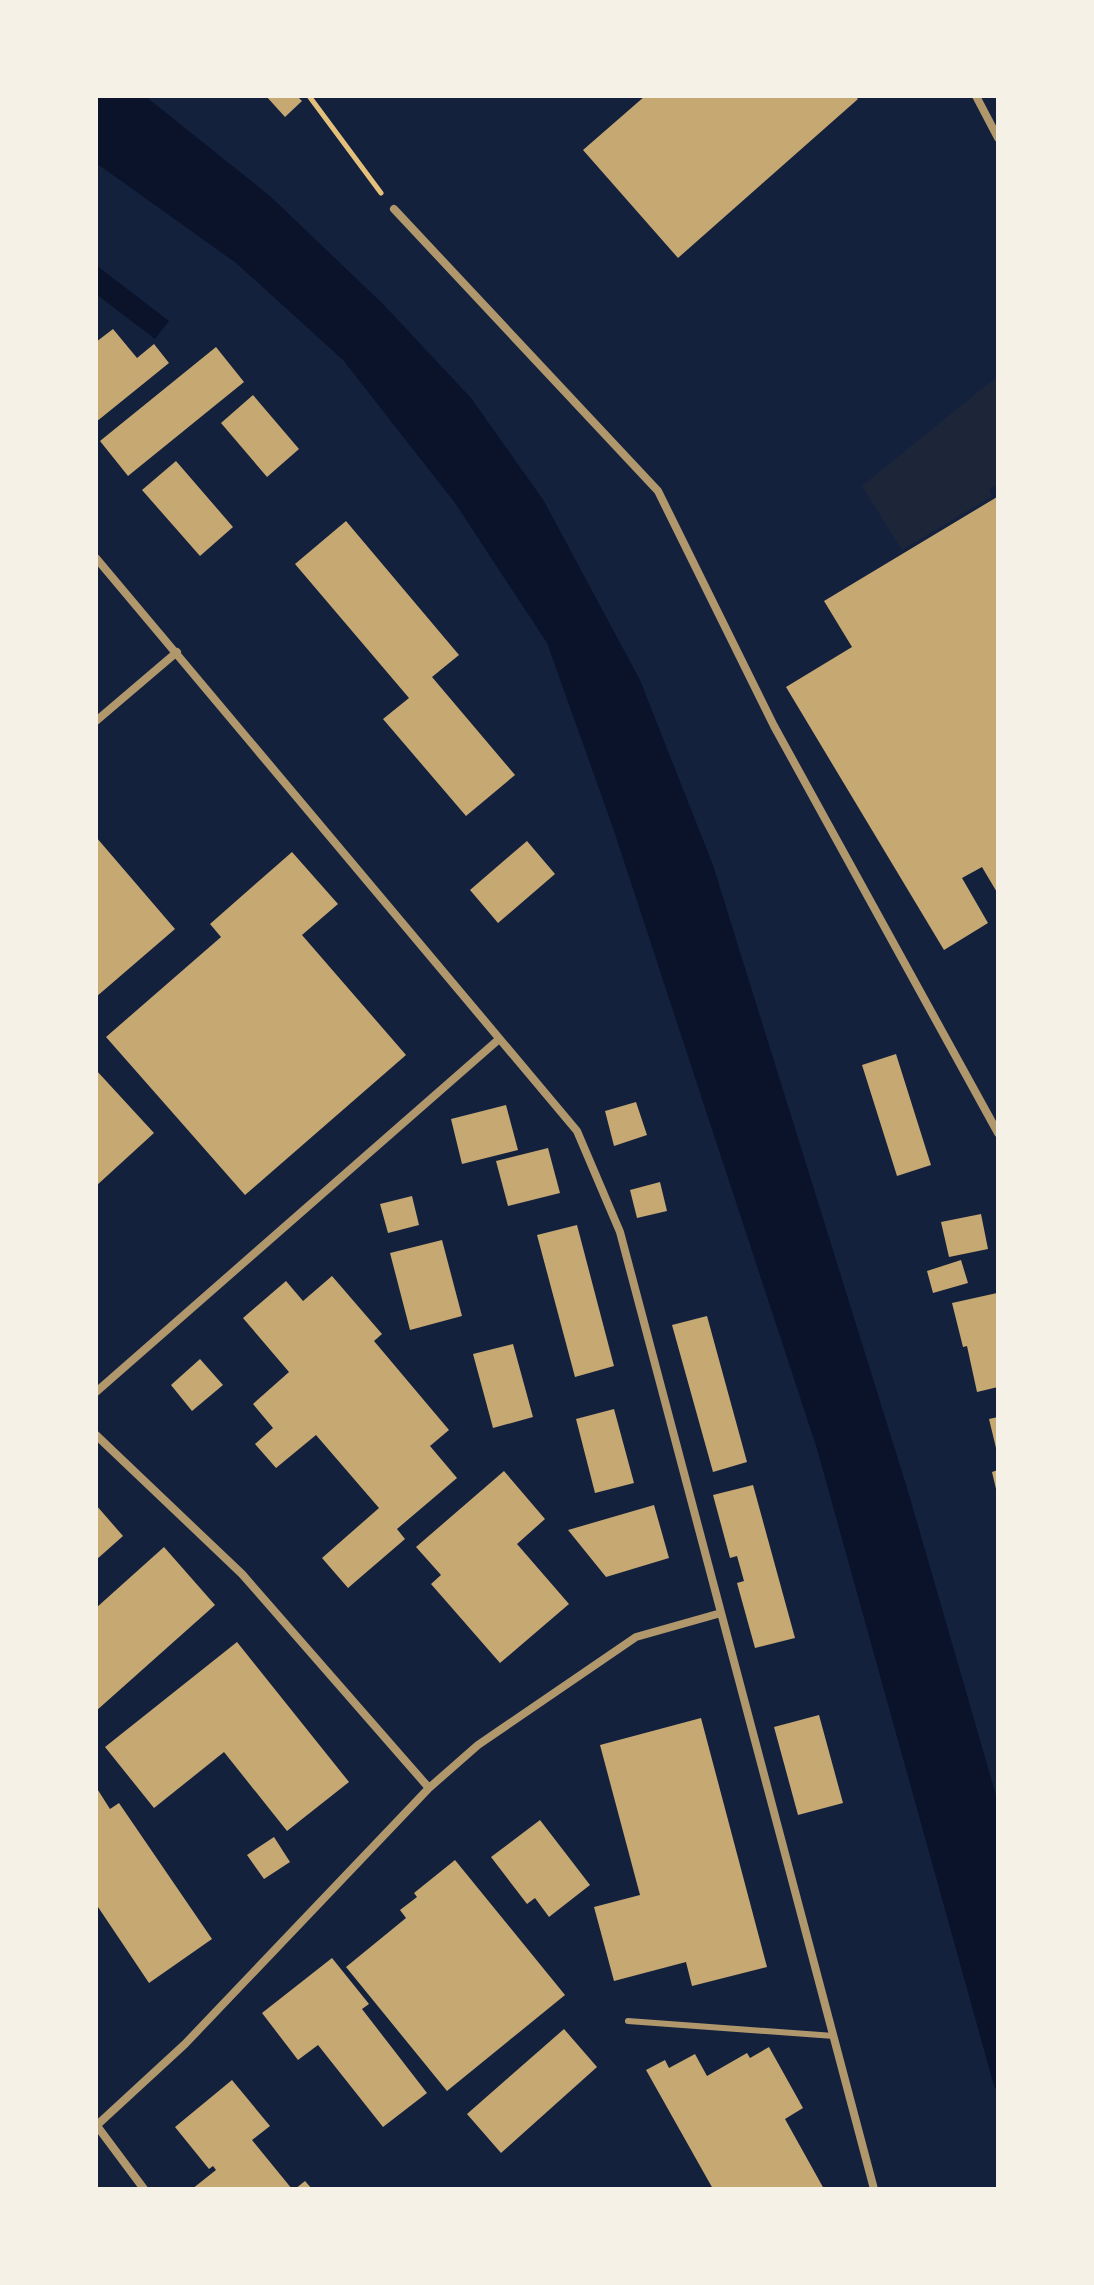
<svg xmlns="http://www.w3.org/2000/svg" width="1094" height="2285" font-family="'Asap Condensed',sans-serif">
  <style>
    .green { fill: #1d2539 }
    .water { fill: #0b132b }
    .building { fill: #c6a872 }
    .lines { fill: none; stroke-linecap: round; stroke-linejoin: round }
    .path { stroke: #e5c07b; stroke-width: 5 }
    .service { stroke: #b1986c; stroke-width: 6 }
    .minor { stroke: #b1986c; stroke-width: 8 }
  </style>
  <rect width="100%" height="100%" fill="#14213d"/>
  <path class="green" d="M998,376v108l-9,6 3,6 -90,54 -40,-64z"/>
  <path class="water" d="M96,96h49l125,100 114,109 87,93 73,103 96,179 73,185 195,626 90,311v290l-4,-6 -177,-637 -204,-621 -66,-185 -92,-140 -112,-143 -107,-97 -140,-100z
    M96,265l73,56 -14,18 -59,-45z"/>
  <path class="building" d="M266,96h31l5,5 -17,16z
    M645,96h210l3,3 -180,159 -95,-108z
    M113,329l24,29 17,-14 15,19 -73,59v-80z
    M216,347l28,35 -116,94 -28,-35z
    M253,395l46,54 -32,28 -46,-54z
    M176,461l57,66 -33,29 -58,-66z
    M997,497l1,397 -16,-27 -20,11 26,45 -44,27 -158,-263 66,-40 -28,-46z
    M346,521l113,134 -27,22 83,98 -49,41 -83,-97 26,-21 -114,-134z
    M96,837l79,92 -79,68z
    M527,841l28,33 -57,49 -28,-33z
    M292,852l46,52 -36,31 104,120 -161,140 -139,-158 115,-100 -11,-13z
    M896,1054l35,111 -34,11 -35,-111z
    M96,1070l58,63 -58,53z
    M636,1102l11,33 -33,11 -9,-35z
    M506,1105l12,45 -56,14 -11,-45z
    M548,1148l12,45 -52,13 -12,-45z
    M660,1182l7,29 -30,7 -7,-28z
    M412,1196l7,29 -31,8 -8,-29z
    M981,1214l7,35 -39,8 -8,-35z
    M577,1225l37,141 -39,11 -38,-142z
    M442,1240l20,76 -52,14 -20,-77z
    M961,1260l7,23 -35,10 -6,-22z
    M332,1276l50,58 -8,7 75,89 -19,16 27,32 -60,51 8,10 -57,49 -26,-30 57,-50 -63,-73 -40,33 -21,-24 18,-16 -20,-24 36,-32 -46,-54 43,-37 17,20z
    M997,1293l1,94 -21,5 -10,-46 -4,1 -11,-44z
    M707,1316l40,146 -34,10 -41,-147z
    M513,1344l20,73 -40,11 -20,-74z
    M200,1359l23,26 -31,26 -21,-26z
    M614,1409l20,74 -39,10 -19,-74z
    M998,1417v35h-1l-8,-33z
    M998,1470v22l-1,1 -5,-21z
    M504,1471l41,48 -28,25 52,60 -69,59 -69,-79 10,-9 -25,-28z
    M753,1485l42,153 -40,10 -18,-65 7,-2 -7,-25 -7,2 -17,-63z
    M96,1505l27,31 -27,24z
    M654,1505l15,53 -63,19 -38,-47z
    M164,1547l51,58 -119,106v-103z
    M237,1642l112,140 -62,49 -63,-79 -70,56 -49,-61z
    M819,1715l24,88 -45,12 -24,-88z
    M701,1718l66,249 -75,19 -6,-24 -72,19 -20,-74 46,-12 -40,-150z
    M96,1787l14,22 9,-6 93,136 -63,44 -53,-79z
    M540,1820l50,65 -41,32 -14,-19 -8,6 -36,-47z
    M274,1837l16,25 -26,17 -17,-24z
    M455,1860l110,135 -118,96 -101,-124 60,-49 -6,-8 17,-13 -3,-4z
    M332,1958l37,46 -7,5 65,84 -44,34 -65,-82 -20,15 -36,-47z
    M564,2029l33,38 -96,86 -34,-39z
    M769,2047l34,61 -18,11 39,70h-111l-67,-119 19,-10 4,8 26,-14 12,22 40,-23 3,5z
    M232,2080l38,46 -18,14 40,49h-100l24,-19 -3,-4 -4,3 -34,-42z
    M305,2181l7,8h-17z"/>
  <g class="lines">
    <path class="path" d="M309,96l72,97"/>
    <path class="service" d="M628,2021l206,15"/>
    <path class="minor" d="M976,96l22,42
      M394,209l264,282 116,235 224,407
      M96,558l481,573 43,101 254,957
      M96,721l81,-69
      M96,1392l402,-352
      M96,1435l146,139 187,214
      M96,2126l89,-82 244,-256 49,-43 158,-108 85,-24
      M97,2126l47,63"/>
  </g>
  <rect width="1094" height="2285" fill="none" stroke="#f6f1e7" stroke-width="196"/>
</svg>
